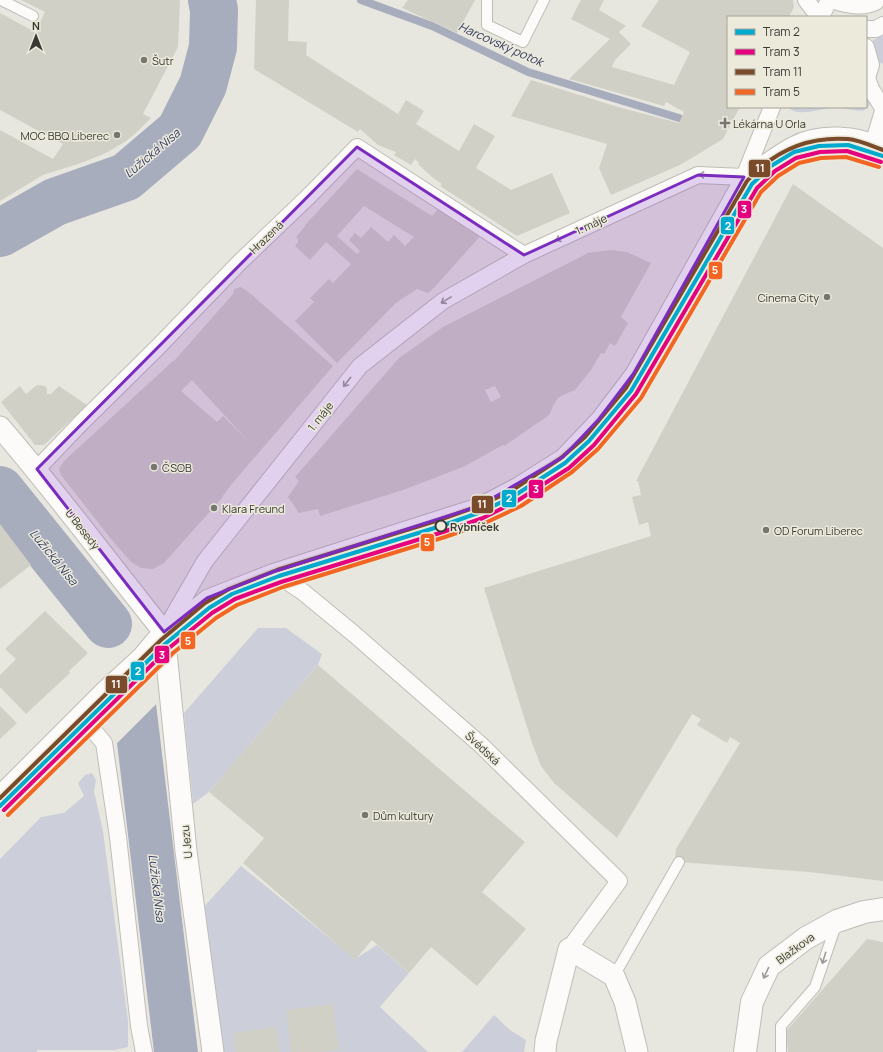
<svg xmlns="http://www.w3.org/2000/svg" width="883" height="1052" font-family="Manrope,sans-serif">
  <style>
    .green { fill: #cccfda }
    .water { fill: #a8adbe }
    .pier { fill: #e8e7df }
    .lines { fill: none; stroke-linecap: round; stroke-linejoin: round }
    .stream { stroke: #a8adbe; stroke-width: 8 }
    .river { stroke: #a8adbe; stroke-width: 48 }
    .building { fill: #d1d0c6; fill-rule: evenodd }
    .service-casing { stroke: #bebdb7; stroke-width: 12 }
    .pedestrian-casing { stroke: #bebdb7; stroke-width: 18 }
    .minor-casing { stroke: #bebdb7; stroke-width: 23 }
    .tertiary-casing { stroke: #bebdb7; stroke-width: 24 }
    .service { stroke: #fcfbfa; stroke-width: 10 }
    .pedestrian { stroke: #fcfbfa; stroke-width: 16 }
    .minor { stroke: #fcfbfa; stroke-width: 21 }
    .tertiary { stroke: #fcfbfa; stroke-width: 22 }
    .tram-1-casing { stroke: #eceadb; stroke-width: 7 }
    .tram-2-casing { stroke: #eceadb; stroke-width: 7 }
    .tram-3-casing { stroke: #eceadb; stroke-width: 7 }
    .tram-4-casing { stroke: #eceadb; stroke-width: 7 }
    .tram-1 { stroke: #00a9ce; stroke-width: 4 }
    .tram-2 { stroke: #e5007d; stroke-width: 4 }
    .tram-3 { stroke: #7a4b2a; stroke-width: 4 }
    .tram-4 { stroke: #f26522; stroke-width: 4 }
    .oneway { stroke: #9b9a97 }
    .marked { fill: #7b2cbf; fill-opacity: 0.2; stroke: #7b2cbf; stroke-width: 3; stroke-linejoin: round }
    .poi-dot { fill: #777670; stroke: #eceadb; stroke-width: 1.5 }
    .stop-dot { fill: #eceadb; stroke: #3a3934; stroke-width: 2 }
    .labels { text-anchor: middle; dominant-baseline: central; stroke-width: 3; stroke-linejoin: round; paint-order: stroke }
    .poi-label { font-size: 11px; fill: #3a3934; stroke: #eceadb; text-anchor: start }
    .street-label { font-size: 11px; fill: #3a3934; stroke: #eceadb }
    .stop-label { font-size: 11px; font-weight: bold; fill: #3a3934; stroke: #eceadb; text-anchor: start }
    .water-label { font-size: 12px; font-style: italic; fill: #323a63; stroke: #eceadb }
    .line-badge { stroke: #eceadb; stroke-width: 1.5 }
    .badge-label { font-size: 11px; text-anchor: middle; font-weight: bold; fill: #fff }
  </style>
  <rect width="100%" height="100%" fill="#e8e7df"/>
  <path class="green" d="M883,34v30l-4,-2 -10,-16 5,-6z
    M866,92l5,8 -2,6 -6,5c-9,0 -17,-3 -26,-4 -14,0 -38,12 -49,0h78z
    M258,628h28l36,26 -4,11 -109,127 -16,12 -9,-91z
    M92,773l4,7 -2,11 9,40 25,190v26l-13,3h-77l-2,2h-36v-193l41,-42 23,-4 20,-17 -6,-13 7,-8z
    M241,866l114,93 22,-14 32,28 -29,34 48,45h-209l-18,-142z
    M494,1015l16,15 16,10 -2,12h-62z"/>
  <path class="water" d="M156,704l42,348h-44l-37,-309z"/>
  <path class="pier" d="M156,702v2l-39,39v-2z"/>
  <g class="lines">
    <path class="stream" d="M361,0l71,26 96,46 151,46"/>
    <path class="river" d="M0,233l55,-31 71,-25 54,-46 23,-46 10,-38 1,-37 -2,-10
      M0,490l108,134"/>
  </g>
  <path class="building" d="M21,0h159l-2,47 -35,67 8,4 -15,15 -10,8 -20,12 -22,9 -41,13 -43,26v-71l53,29 10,-15 -63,-34v-97l35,19 10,-20z
    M256,0h33l-1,41 19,1 -1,13 92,59 8,-14 18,11 -8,13 43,27 15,-27 21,12 -19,32 35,22 41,-17 18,40 -53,23 -77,-50 2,-2 -10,-7 -14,-13 1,-1 -4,-4 -4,6 -17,-10 2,-3 -18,-7 -18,-16 -2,3 -104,-63z
    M408,0h67l-18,33 -55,-25z
    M581,0h23l-5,10 27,16 -7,6 12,12 -16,16 -3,7 62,18 16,-33 -49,-26 18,-26h134l1,7 -5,10h-61v90h12l-17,32 -43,26 -69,30 -12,-27 8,-24 -96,-28 20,-36 87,27 61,16 5,-11 -18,-10 -2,4 -95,-27 41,-40 -39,-20z
    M357,169l75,47 9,-10 41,28 -49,55 -5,4 -11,-4 -21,14 -59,60 -42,-42 19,-19 -4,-4 19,-19 4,4 18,-19 -25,-22 -16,18 -15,-14 3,-4v-3l-2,-2 10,-12h-1zM364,206l50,31 -9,9 -11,-11 -6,7 -17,-15 -10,11 -6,-5 -6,7 11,11 -3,3 -20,-18z
    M793,184l90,64v633l-74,-9 -130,-10 -4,-4 1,-9 64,-106 -10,-6 -3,6 -30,-18 4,-6 -9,-5 -75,124 -63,-55 -13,-17 -9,-23 -48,-155 167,-52 -3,-14 -9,3 -7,-28 9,-2 -3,-14h-2z
    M611,250l16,2 24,11 -30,54 7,6 -13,23 -5,-3 -6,11 -3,-1 -10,17 -16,20 -10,4 -7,4 -5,8 -3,8 -5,4 -41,28 -1,-1 -40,22 -60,23 -83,26 -2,-7 -19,4 -11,-16 11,-16 -4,-4 104,-119 44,-31 143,-73 2,3 -2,-4zM495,386l6,11 -10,5 -6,-12z
    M241,287l10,7 82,72 -102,119 -9,12h1l-59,66 -11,6 -12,-1 -10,-6 -20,-23 -50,-64 -2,-6 5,-8 109,-100h1l59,-67 1,-5zM192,380l57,62 -26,-26 -6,6 -36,-31z
    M37,385l8,1 2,3v5h4l8,-8 28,19 -43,40h-9l-34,-43 19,-16 6,8z
    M0,524l31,41 -31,24z
    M45,611l43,42 -19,18 1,2 -44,41 -26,-27v-12l16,-16 -11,-10z
    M318,665l207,177 -43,50 44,37 -49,57 -46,-39 -22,26 -37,-33 -17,20 -112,-97 21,-25 -55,-46z
    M0,706l17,17 -17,16z
    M867,939l16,3v110h-95l-2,-21z
    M333,1004l6,46 -18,2h-30l-5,-42z
    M276,1027l4,25h-44l-3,-19z"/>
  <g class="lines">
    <g class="service-casing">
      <path id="service" d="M1,0l32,16
        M487,0v25l36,17 21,-42
        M614,976l65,-114
        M781,1052v-26l34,-39 21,-62"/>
    </g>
    <g class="pedestrian-casing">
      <path id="pedestrian" d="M806,0l13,17
        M821,17l8,-17
        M866,29h10l7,-4
        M866,47l5,18 -4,13 4,11 12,19
        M874,141l9,-30
        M744,177c16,-10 32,-23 49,-32 25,-14 66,-12 90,2
        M37,469l44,-46 77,-76 81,-84 69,-66 49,-50 167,108
        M273,572l30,20 51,42 127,111 138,136 -50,68
        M168,625l37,-64 155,-195 83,-65 81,-46 174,-80 46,2
        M164,632l43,-34 66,-26 206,-66 38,-20 46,-29 36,-38 35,-46 110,-196 28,-70
        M81,716l23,27 14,94 21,189 5,26"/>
    </g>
    <g class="minor-casing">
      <path id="minor" d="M840,0c12,3 23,5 34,0
        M0,427c57,66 109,137 164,205
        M164,632l22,219 27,201
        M0,797l106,-106 36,-33 22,-26
        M545,1052l1,-11 23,-92 45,27 11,26 12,50"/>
    </g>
    <g class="tertiary-casing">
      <path id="tertiary" d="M745,1052l7,-50 17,-36 37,-28 31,-17 27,-9 19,-3"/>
    </g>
    <use href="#service" class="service"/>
    <use href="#pedestrian" class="pedestrian"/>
    <use href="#minor" class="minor"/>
    <use href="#tertiary" class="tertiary"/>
    <g class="tram-1-casing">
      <path id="tram-1" d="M0,806l165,-162 44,-36 23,-14 47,-18 162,-50 40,-14 33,-16 51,-33 24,-22 42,-50 121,-207 19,-18 23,-14 25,-6 29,-1 35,11"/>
    </g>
    <g class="tram-2-casing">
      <path id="tram-2" d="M4,810l165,-162 43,-35 23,-14 46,-17 162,-50 40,-14 34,-17 52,-33 25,-23 42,-51 121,-206 18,-17 21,-13 24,-6 27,-1 34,11"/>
    </g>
    <g class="tram-3-casing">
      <path id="tram-3" d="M0,798l161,-158 44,-37 24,-14 48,-19 162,-50 40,-14 32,-15 50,-33 24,-21 41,-49 121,-207c27,-30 60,-45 101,-42 11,1 24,7 35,11"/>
    </g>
    <g class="tram-4-casing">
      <path id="tram-4" d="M8,815l165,-162 43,-35 21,-13 46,-18 162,-50 40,-14 36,-17 51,-34 26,-23 43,-51 120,-206 17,-16 21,-13 22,-5 25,-1 33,10"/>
    </g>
    <use href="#tram-1" class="tram-1"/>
    <use href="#tram-2" class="tram-2"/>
    <use href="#tram-3" class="tram-3"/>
    <use href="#tram-4" class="tram-4"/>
  </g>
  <defs><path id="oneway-shaft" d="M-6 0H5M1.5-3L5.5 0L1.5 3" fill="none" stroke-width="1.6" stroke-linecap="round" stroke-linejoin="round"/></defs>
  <g class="oneway">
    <use href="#oneway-shaft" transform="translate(705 175) rotate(-177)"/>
    <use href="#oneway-shaft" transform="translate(561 238) rotate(155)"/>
    <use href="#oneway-shaft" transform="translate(446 300) rotate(148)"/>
    <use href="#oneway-shaft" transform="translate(347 382) rotate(128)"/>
    <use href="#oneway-shaft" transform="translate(824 958) rotate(107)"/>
    <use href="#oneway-shaft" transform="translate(766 973) rotate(115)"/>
  </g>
  <path class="marked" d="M357,147l167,108 174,-80 46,2 -110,196 -35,46 -36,38 -84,49 -206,66 -66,26 -43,34 -127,-163z"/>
  <g class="poi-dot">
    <circle cx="144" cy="60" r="4"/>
    <path d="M723 117h4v4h4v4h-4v4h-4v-4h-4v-4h4z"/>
    <circle cx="117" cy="135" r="4"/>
    <circle cx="827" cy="297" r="4"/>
    <circle cx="154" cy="467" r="4"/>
    <circle cx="214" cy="508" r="4"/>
    <circle cx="766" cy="530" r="4"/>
    <circle cx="365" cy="815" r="4"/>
  </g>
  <circle class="stop-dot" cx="441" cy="526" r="5.5"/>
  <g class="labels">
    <g class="poi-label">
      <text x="152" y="60">Šutr</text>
      <text x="733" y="123">Lékárna U Orla</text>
      <text x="109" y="135" text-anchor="end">MOC BBQ Liberec</text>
      <text x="819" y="297" text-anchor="end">Cinema City</text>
      <text x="162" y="467">ČSOB</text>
      <text x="222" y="508">Klara Freund</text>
      <text x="774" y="530">OD Forum Liberec</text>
      <text x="373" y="815">Dům kultury</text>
    </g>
    <g class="street-label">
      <text transform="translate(591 224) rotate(-25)">1. máje</text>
      <text transform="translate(266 237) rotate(-44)">Hrazená</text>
      <text transform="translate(320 416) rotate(-52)">1. máje</text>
      <text transform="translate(83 529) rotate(52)">U Besedy</text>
      <text transform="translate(483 748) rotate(43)">Švédská</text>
      <text transform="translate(186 842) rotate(-96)">U Jezu</text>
      <text transform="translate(795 948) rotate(-36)">Blažkova</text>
    </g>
    <g class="stop-label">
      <text x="450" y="526">Rybníček</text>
    </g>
    <g class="water-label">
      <text transform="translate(501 44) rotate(24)">Harcovský potok</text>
      <text transform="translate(152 153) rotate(-40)">Lužická Nisa</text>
      <text transform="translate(54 557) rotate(51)">Lužická Nisa</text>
      <text transform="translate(157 888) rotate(83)">Lužická Nisa</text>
    </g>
  </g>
  <g class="line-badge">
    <rect x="748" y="159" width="23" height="19" rx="4" fill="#7a4b2a"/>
    <rect x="737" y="200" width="15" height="19" rx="4" fill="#e5007d"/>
    <rect x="720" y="216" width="15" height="19" rx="4" fill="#00a9ce"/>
    <rect x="708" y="261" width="15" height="19" rx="4" fill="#f26522"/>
    <rect x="528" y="479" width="16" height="20" rx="4" fill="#e5007d"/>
    <rect x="501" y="489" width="16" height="19" rx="4" fill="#00a9ce"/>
    <rect x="471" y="495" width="23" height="19" rx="4" fill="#7a4b2a"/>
    <rect x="420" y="533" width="15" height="19" rx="4" fill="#f26522"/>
    <rect x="180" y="631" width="16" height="19" rx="4" fill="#f26522"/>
    <rect x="154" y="645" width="16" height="19" rx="4" fill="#e5007d"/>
    <rect x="130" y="661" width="15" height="20" rx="4" fill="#00a9ce"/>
    <rect x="105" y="675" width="23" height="19" rx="4" fill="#7a4b2a"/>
  </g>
  <g class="badge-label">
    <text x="760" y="172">11</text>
    <text x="744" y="213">3</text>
    <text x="728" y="230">2</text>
    <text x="715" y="274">5</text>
    <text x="536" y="493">3</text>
    <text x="509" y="502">2</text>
    <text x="482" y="508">11</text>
    <text x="427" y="546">5</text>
    <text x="188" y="645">5</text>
    <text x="162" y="659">3</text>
    <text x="138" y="675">2</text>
    <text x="116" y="688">11</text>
  </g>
  <rect x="727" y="16" width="140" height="92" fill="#eceadb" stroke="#a5a398"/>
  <rect x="735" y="29" width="20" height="6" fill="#00a9ce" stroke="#a5a398"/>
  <text x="763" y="36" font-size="12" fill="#3a3934">Tram 2</text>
  <rect x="735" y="49" width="20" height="6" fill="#e5007d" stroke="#a5a398"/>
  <text x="763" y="56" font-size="12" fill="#3a3934">Tram 3</text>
  <rect x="735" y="69" width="20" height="6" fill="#7a4b2a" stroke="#a5a398"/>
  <text x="763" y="76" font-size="12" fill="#3a3934">Tram 11</text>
  <rect x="735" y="89" width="20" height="6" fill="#f26522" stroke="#a5a398"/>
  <text x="763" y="96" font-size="12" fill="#3a3934">Tram 5</text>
  <g transform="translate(36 36)" stroke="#eceadb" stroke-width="3" paint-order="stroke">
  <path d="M0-3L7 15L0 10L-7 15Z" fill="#3a3934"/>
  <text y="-6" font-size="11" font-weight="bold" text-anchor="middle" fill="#3a3934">N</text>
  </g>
</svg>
